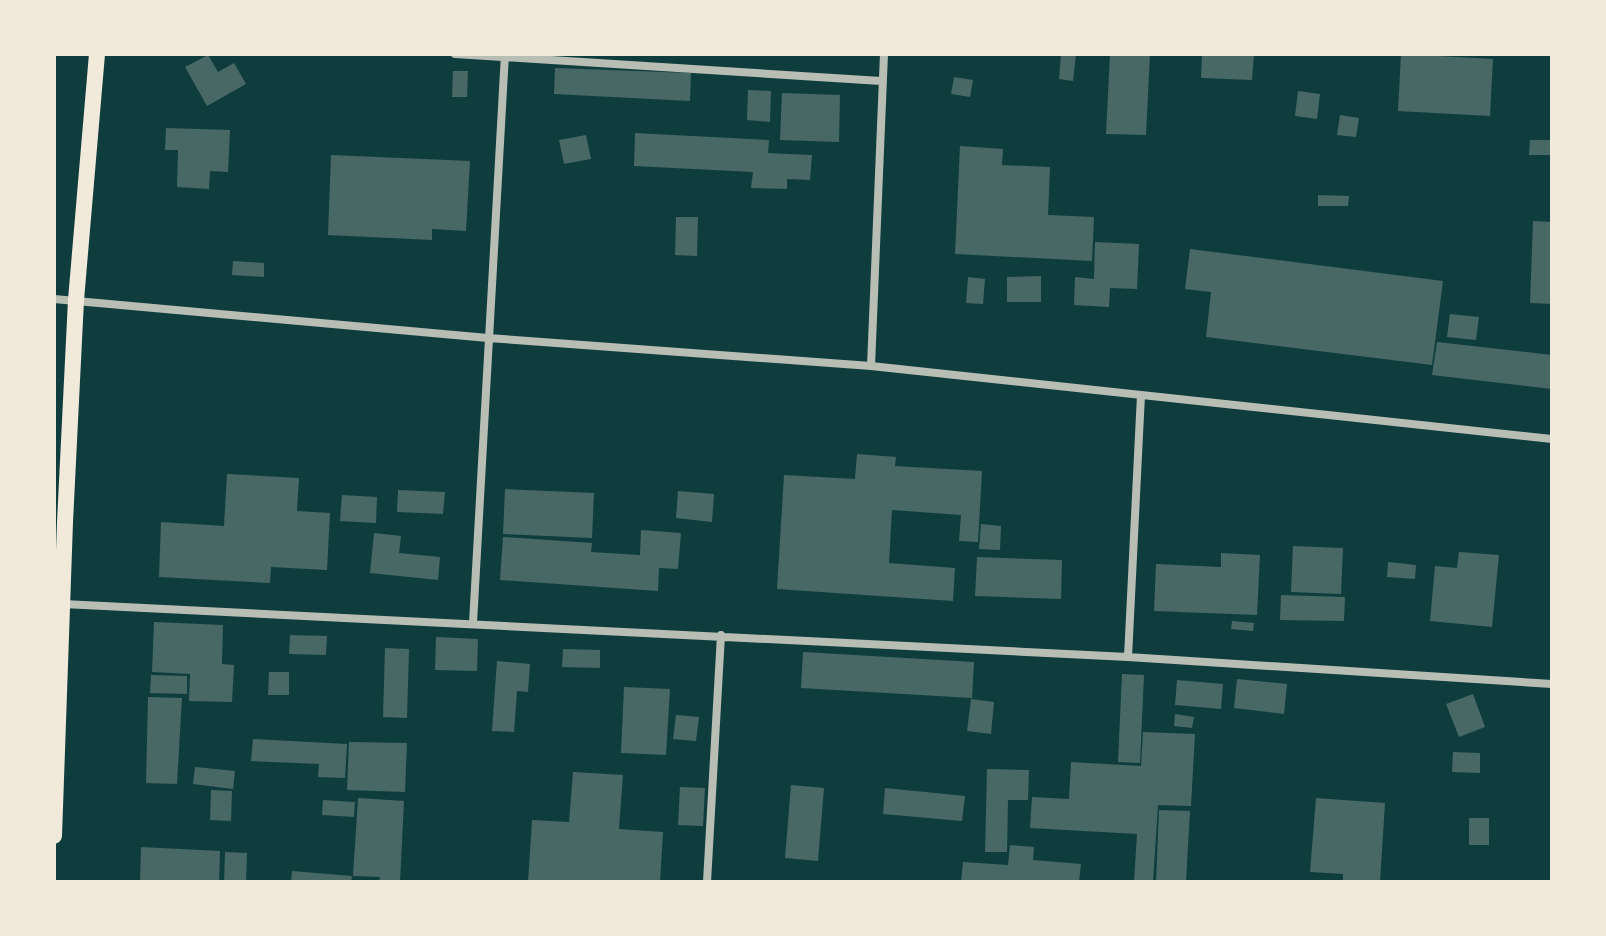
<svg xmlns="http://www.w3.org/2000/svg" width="1606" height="936" font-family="Ubuntu,sans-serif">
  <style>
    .building { fill: #486865 }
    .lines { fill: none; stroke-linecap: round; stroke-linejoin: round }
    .minor { stroke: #b8beb3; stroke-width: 8 }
    .secondary { stroke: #f1e9da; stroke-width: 16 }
  </style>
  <rect width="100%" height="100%" fill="#0f3d3e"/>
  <path class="building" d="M1061,54h15l-3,27 -14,-2z
    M1110,54h40l-4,81 -40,-1z
    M1202,54h52l-2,26 -51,-2z
    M1401,54l92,5 -3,57 -92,-5z
    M208,55l10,17 16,-9 12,21 -39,22 -22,-39z
    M555,68l136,5 -1,28 -136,-7z
    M453,71h15l-1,26h-15z
    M954,77l19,3 -3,17 -19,-3z
    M748,90l23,1 -1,31 -23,-2z
    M1298,91l22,3 -3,25 -22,-3z
    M782,93l58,2 -1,47 -59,-2z
    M1340,115l19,3 -3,19 -19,-2z
    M166,128l64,2 -2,42 -18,-1 -1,18 -32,-2 1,-37h-13z
    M635,133l134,7 -1,13 44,2 -2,25 -23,-1v10l-36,-1 2,-16 -119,-6z
    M586,135l5,24 -27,5 -5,-24z
    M1530,140h22v15h-23z
    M960,146l43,3 -1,16 48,2 -2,48 46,2 -2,44 -137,-7z
    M331,155l139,6 -4,70 -34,-2v11l-104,-5z
    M1318,195l31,1 -1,10h-30z
    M676,217h22l-1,39 -22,-1z
    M1533,221l19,1v82l-22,-1z
    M1095,242l44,2 -2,45 -27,-1 -1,19 -35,-2 1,-28 19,2z
    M1190,249l253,32 -11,84 -226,-28 5,-45 -26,-3z
    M233,261l31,2v14l-32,-2z
    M1041,276v26h-34v-25z
    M968,277l17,2 -2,25 -17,-1z
    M1450,314l29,3 -3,23 -29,-3z
    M1437,342l115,13v34l-120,-14z
    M857,454l39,3 -1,9 87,5 -4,71 -19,-1 2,-26 -69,-5 -3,53 66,5 -2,33 -176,-12 7,-114 71,4z
    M227,474l72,4 -2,33 33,2 -3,57 -56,-3 -1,16 -111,-6 2,-55 63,4z
    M505,489l89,4 -2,45 -89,-4z
    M398,490l47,2 -2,22 -46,-2z
    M678,491l36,3 -2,28 -36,-4z
    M342,495l35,2 -1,26 -36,-2z
    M981,524l20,2 -1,24 -21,-1z
    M641,530l40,3 -3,36 -19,-1 -1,23 -158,-11 3,-43 89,6 -1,9 49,3z
    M374,533l27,3 -2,17 41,4 -2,23 -68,-7z
    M1293,546l50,2 -2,46 -50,-2z
    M1459,552l40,3 -7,72 -62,-6 5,-55 22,2z
    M1221,553l39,2 -3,60 -103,-4 2,-47 65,3z
    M977,557l85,3 -1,39 -86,-3z
    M1388,562l28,3 -1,14 -28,-2z
    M1281,595l64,2 -1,24 -64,-1z
    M1232,621l22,2 -1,8 -22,-2z
    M154,622l69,3 -1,39 12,1 -2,37 -43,-1 1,-27 -38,-2z
    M290,635l37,1 -1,19 -37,-1z
    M436,637l42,2 -1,32 -42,-1z
    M385,648l24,1 -2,69 -24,-1z
    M563,649l37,1v18l-38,-1z
    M803,652l171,10 -2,36 -171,-10z
    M497,661l33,3 -2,28 -11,-1 -3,41 -22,-1z
    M269,672h20v23h-21z
    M1122,674l22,1 -4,88 -22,-1z
    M151,675l36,1v18l-37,-1z
    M1237,679l50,5 -3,30 -50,-6z
    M1177,680l46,4 -2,25 -46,-4z
    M624,687l46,2 -4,66 -45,-2z
    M1473,694l12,33 -26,10 -13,-33z
    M148,697l34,1 -5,86 -31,-1z
    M971,699l23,3 -3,32 -24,-3z
    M1175,714l19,3 -2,11 -18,-2z
    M676,715l23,2 -3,24 -23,-2z
    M1143,732l52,2 -4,72 -33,-1 -5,77h-19l3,-48 -107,-6 2,-31 37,2 2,-37 70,4z
    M253,739l94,5 -2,34 -27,-1 1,-13 -68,-3z
    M349,742l58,1 -2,49 -58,-2z
    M1453,752l27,1v20l-28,-1z
    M195,767l40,4 -2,18 -40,-5z
    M987,769l42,1 -1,30h-20l-1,52h-22z
    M573,772l50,3 -4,54 44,3 -3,50h-132l4,-62 37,2z
    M791,785l33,3 -6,73 -33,-3z
    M680,787l25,1 -2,38 -25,-1z
    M885,788l80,8 -3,25 -79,-7z
    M211,790l21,1 -1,30 -21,-1z
    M358,798l46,3 -4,81h-21l1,-5 -27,-1z
    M1316,798l69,5 -5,79h-37v-8l-33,-2z
    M323,800l32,2 -1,15 -32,-2z
    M1159,810l31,1 -4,71h-30z
    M1469,818h20v27h-20z
    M1010,845l24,2 -1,13 48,4 -2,18h-118l2,-20 45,3z
    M141,847l79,4 -1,31h-79z
    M225,852l22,1 -1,29h-22z
    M292,871l60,5 -1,6h-60z"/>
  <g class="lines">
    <path class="minor" d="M455,54l426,27
      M54,299l434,39 383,28 681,73
      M871,366l13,-312
      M63,604l1065,53 424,27
      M473,623l32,-569
      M1128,657l13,-262
      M707,882l14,-247"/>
    <path class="secondary" d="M54,836l11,-314 11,-222 21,-246"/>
  </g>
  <rect width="1606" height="936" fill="none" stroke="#f1e9da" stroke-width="112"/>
</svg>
